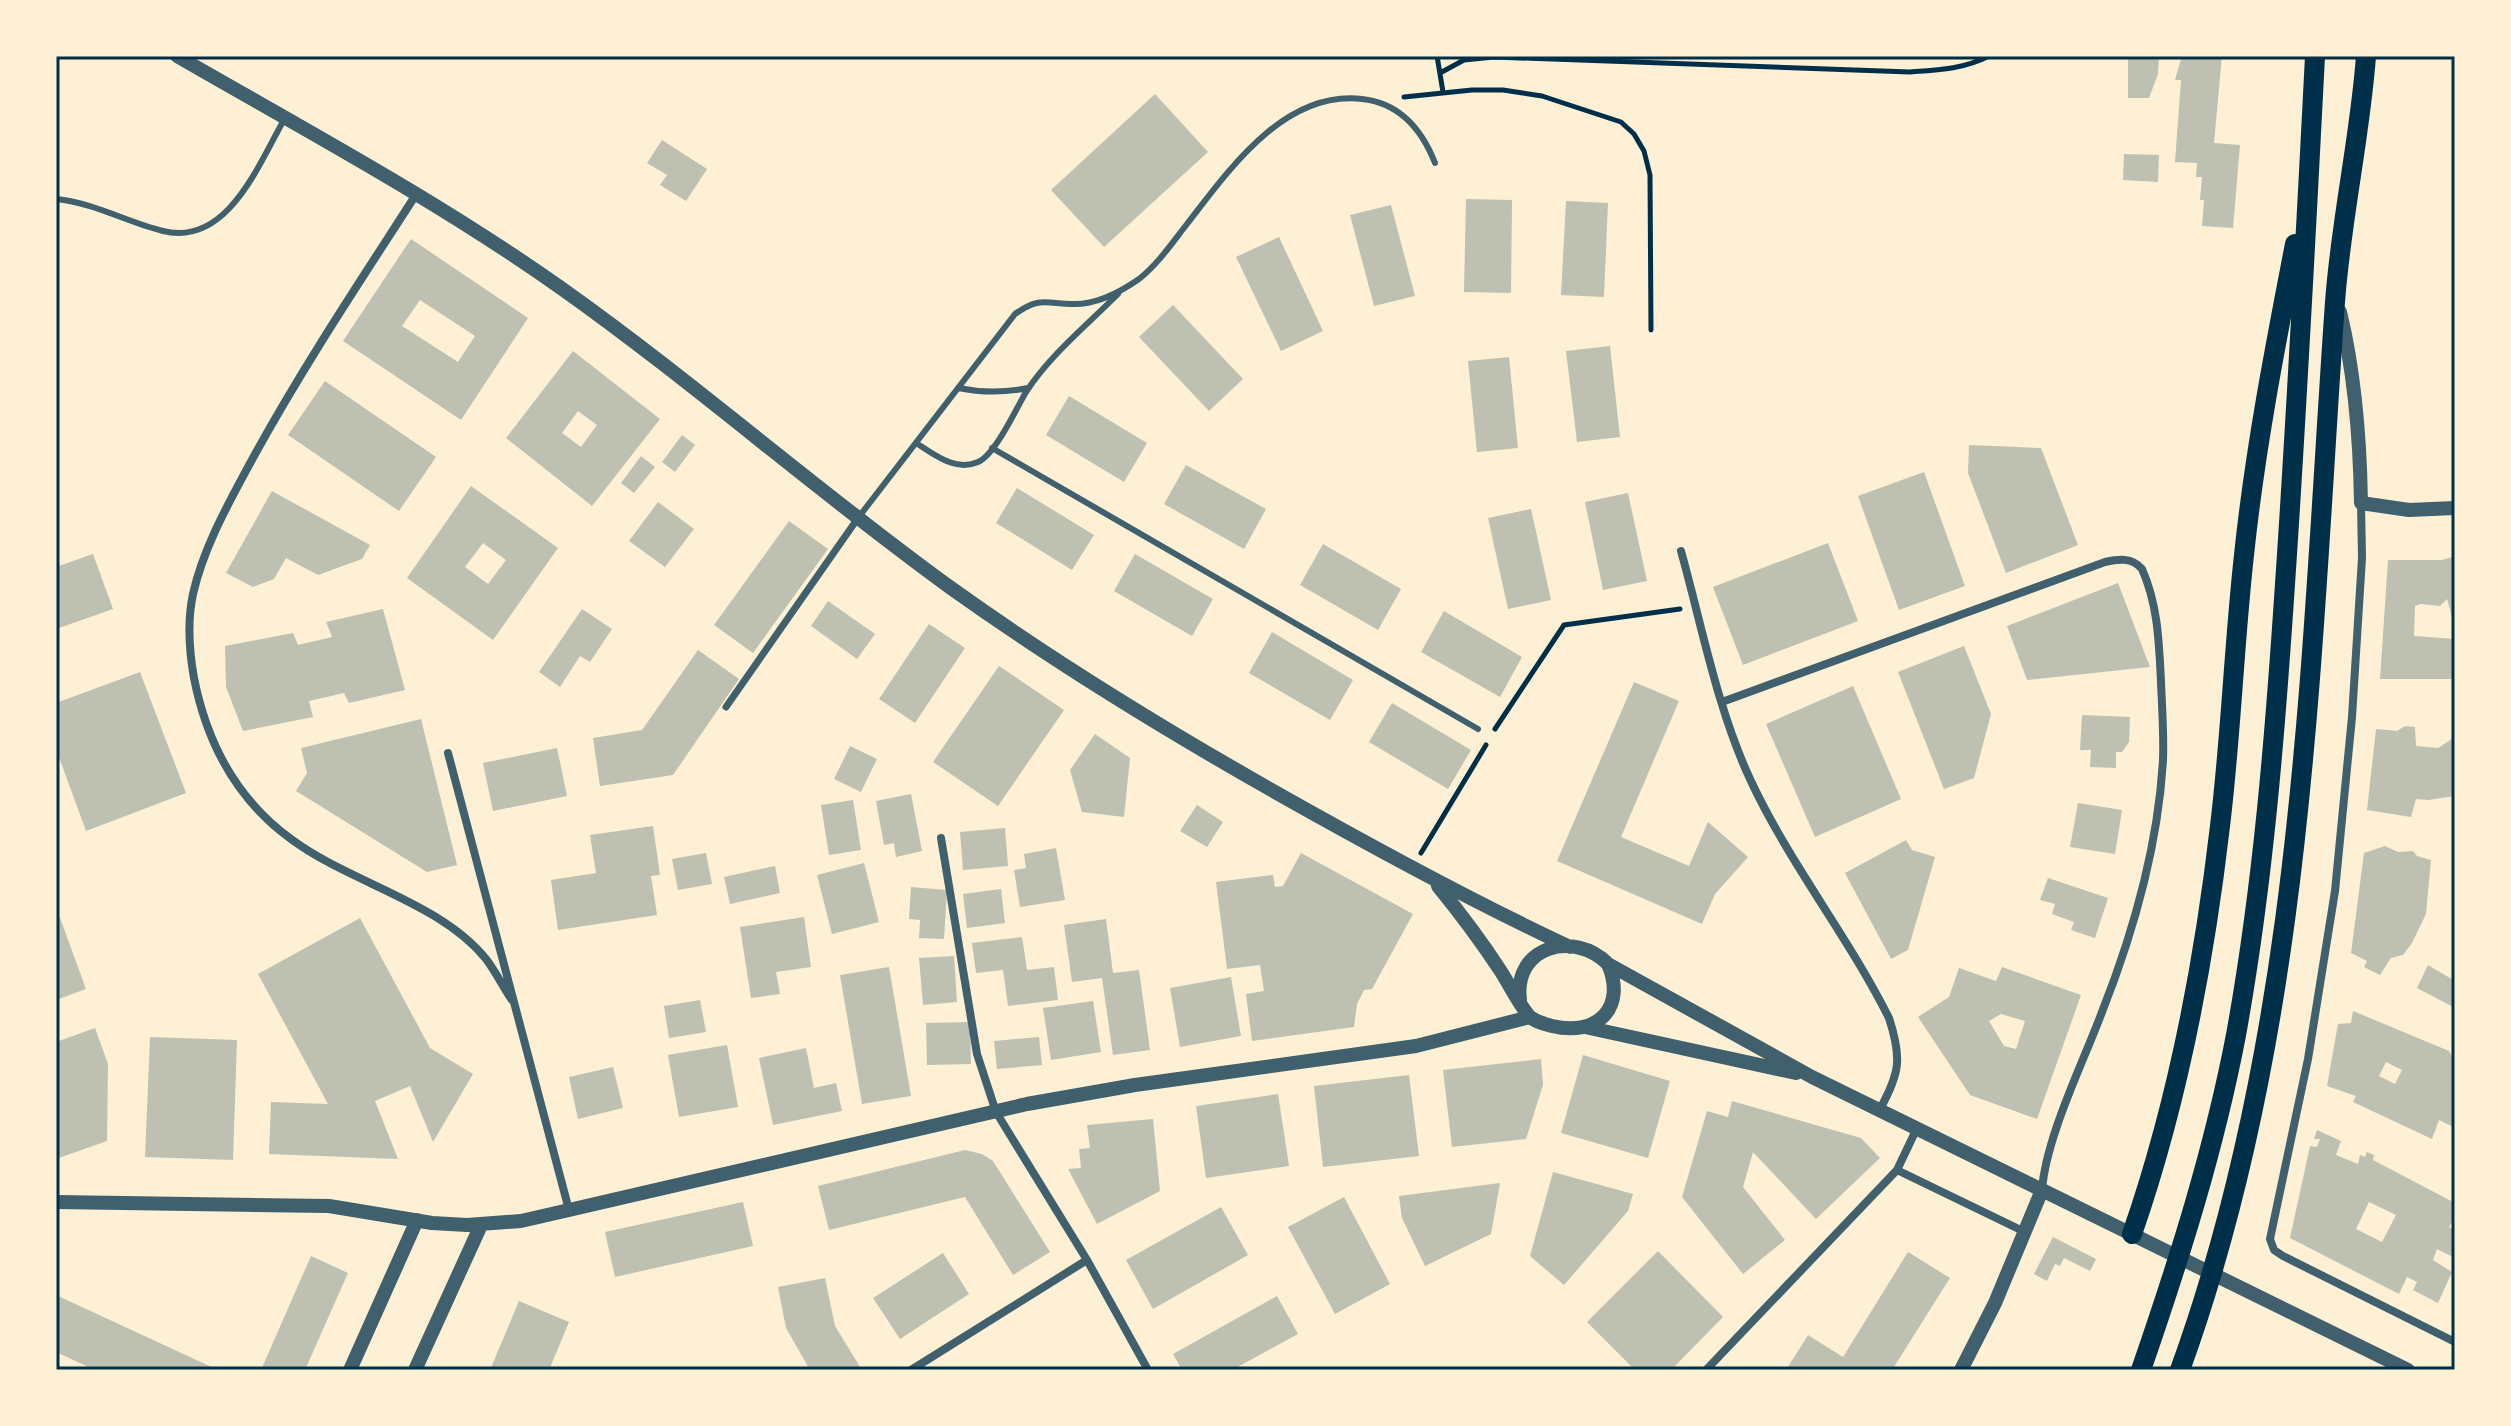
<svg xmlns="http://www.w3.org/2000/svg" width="2511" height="1426" font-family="Arial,sans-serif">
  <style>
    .building { fill: #bec0b2; fill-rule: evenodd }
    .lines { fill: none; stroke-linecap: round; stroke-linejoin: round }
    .path { stroke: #003049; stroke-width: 5 }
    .service { stroke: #3f606c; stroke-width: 6 }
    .pedestrian { stroke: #3f606c; stroke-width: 7 }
    .minor { stroke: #3f606c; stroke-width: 8 }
    .tertiary { stroke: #3f606c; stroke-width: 14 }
    .primary { stroke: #003049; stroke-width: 20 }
    .neatline { fill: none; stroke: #003049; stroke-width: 3 }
  </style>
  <rect width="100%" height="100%" fill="#fdf0d5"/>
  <path class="building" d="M2128,56h31l-1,18 -9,24h-21z
    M2182,56h40l-8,87 26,2 -7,83 -31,-2 2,-26h-4l2,-23h-6l1,-14 -22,-1 6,-82h-6z
    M1155,94l53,58 -104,95 -53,-57z
    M662,140l45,29 -21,32 -26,-16 7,-10 -20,-12z
    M2124,154l35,1 -1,27 -35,-2z
    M1466,199l46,1 -1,93 -47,-1z
    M1566,201l42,2 -4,94 -43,-2z
    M1391,205l24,91 -41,10 -24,-91z
    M1279,237l44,94 -42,20 -45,-94z
    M411,239l117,79 -67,102 -118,-79zM420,300l55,36 -17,26 -56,-36z
    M1173,305l70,74 -34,32 -70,-74z
    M1610,346l10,91 -43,5 -11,-91z
    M573,351l87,68 -68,87 -86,-68zM578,411l19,14 -16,22 -19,-14z
    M1509,357l9,91 -41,4 -9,-91z
    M325,381l111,76 -37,54 -111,-76z
    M1069,396l78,47 -23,39 -78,-47z
    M682,435l13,10 -20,27 -13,-10z
    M1969,445l72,3 37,97 -72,28 -38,-100z
    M641,456l14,11 -21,26 -13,-10z
    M1186,465l80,44 -22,40 -80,-45z
    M1924,472l41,114 -66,24 -41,-114z
    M471,486l87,62 -65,92 -86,-62zM483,543l23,17 -18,24 -23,-17z
    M1017,488l77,47 -22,35 -76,-47z
    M272,491l98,54 -8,14 -44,16 -32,-17 -12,21 -21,8 -27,-14z
    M1628,493l19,88 -44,9 -18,-88z
    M658,502l36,27 -29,38 -36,-26z
    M1531,509l20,91 -43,9 -20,-91z
    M789,521l39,28 -75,104 -39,-28z
    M1828,543l30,78 -115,44 -30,-78z
    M1323,544l78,45 -23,41 -78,-45z
    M93,554l20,55 -57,20v-62z
    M1135,554l78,45 -21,37 -78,-45z
    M2455,556v72l-8,-29 -7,7 -19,-2 -6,2 -1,30 41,3v40h-75l8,-119h54z
    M2118,583l32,84 -123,13 -20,-54z
    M828,601l47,33 -18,25 -46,-33z
    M383,609l22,81 -56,13 -5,-10 -35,8 4,16 -70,14 -17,-44 -1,-41 68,-13 5,12 34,-8 -6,-15z
    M582,609l30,20 -22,33 -10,-6 -20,31 -21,-15z
    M1444,611l78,46 -22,40 -79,-45z
    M929,624l36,24 -50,75 -36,-24z
    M1272,632l81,48 -23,40 -81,-47z
    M1964,646l27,68 -17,64 -30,11 -46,-117z
    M698,650l41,29 -66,96 -73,11 -7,-48 49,-8z
    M999,666l65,44 -66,96 -65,-44z
    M140,672l46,121 -100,38 -30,-82v-46z
    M1634,682l45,19 -58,136 68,29 19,-44 40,35 -33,37 -13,30 -145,-63z
    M1853,686l48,113 -86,38 -49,-113z
    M1392,703l79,47 -23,39 -79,-47z
    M2082,715l48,2 -1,25 -7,10h-6v16l-26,-1 1,-17h-11z
    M421,719l36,146 -30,7 -131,-81 11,-18 -6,-25z
    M2405,726l10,1 1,19 22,2 17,-11v59l-27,4 -12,-1 -5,18 -44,-7 9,-81 21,2z
    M1095,734l35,24 -6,59 -42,-5 -12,-42z
    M850,746l27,13 -16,33 -27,-13z
    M557,748l10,48 -74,15 -10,-48z
    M911,794l11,57 -26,6 -2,-14 -10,2 -8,-44z
    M853,800l8,50 -32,5 -8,-50z
    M2078,803l44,7 -7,44 -45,-7z
    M1197,805l26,17 -16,25 -27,-16z
    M653,826l7,49 -9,1 6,39 -99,15 -7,-50 45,-7 -6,-38z
    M1005,828l3,38 -45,4 -3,-38z
    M1906,840l6,10 23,7 -27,93 -17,9 -46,-86z
    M2385,846l13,6 15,-1 4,5 14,4 -5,54 -14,29 -9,12 -12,3 -11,17 -16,-8 3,-6 -16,-8 13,-100z
    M1056,848l9,52 -45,7 -6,-37 12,-2 -2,-14z
    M706,853l6,31 -34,6 -6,-31z
    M1301,853l112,61 -41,75 -8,1 -7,14 -3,23 -102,14 -6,-47 18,-3 -4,-26 -33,4 -11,-87 57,-7 2,12 8,-1z
    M864,863l15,59 -47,12 -15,-59z
    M775,866l5,27 -50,11 -6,-27z
    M2048,878l60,20 -13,40 -24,-8 3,-8 -22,-8 3,-10 -15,-4z
    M911,887l36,3 -3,49 -25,-1 1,-18 -11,-1z
    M1001,889l4,34 -38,5 -4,-34z
    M56,907l30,82 -30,11z
    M804,917l7,50 -35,5 4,22 -29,4 -11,-71z
    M360,918l70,130 43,26 -40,68 -23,-56 -35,15 23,58 -129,-5 2,-52 57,2 -70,-130z
    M1106,919l7,54 26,-3 11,80 -37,5 -11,-77 -30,4 -8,-57z
    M1022,937l5,33 27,-3 4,33 -50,6 -5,-36 -27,3 -4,-30z
    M954,956l3,46 -34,3 -4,-47z
    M2428,965l27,16v27l-38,-20z
    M889,967l22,129 -49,8 -22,-129z
    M2002,967l79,28 -44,124 -67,-24 -52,-78 31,-20 10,-29 37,13zM2001,1014l24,7 -9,28 -12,-3 -15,-25z
    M1231,977l10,59 -61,11 -10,-59z
    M700,1000l6,32 -37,6 -5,-32z
    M1093,1001l8,51 -50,8 -8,-52z
    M2353,1011l96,40 6,10v41l-3,8 3,2v16l-16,-8 -7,19 -79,-37 3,-6 -29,-10 11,-62 13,-1zM2386,1062l16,8 -7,14 -16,-8z
    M970,1022l1,42 -44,1 -1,-42z
    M95,1028l13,36 -1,77 -51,18v-117z
    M150,1037l87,3 -4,120 -88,-3z
    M1039,1037l3,28 -45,4 -3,-28z
    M727,1045l11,62 -59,10 -11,-62z
    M806,1048l8,40 22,-5 6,28 -69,14 -14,-67z
    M1583,1055l87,26 -22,77 -87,-25z
    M1541,1059l2,26 -17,54 -74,8 -9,-77z
    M613,1067l10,41 -45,11 -9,-42z
    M1409,1075l10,81 -96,11 -9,-81z
    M1278,1094l11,72 -83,12 -10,-72z
    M1732,1101l129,37 19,20 -64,61 -63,-67 -10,35 42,53 -42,34 -61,-77 25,-86 21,6z
    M1153,1119l7,72 -63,33 -29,-55 13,-1 -2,-19 11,-1 -3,-23z
    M2317,1130l24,11 -5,14 22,9 2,-9 5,2 2,-5 7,3 -1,5 82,43v14l-6,10 6,4v27l-18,-9 -4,11 19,12 -14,31 -25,-13 4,-8 -10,-5 -8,17 -109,-56 20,-92 7,1 3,-8h-6zM2369,1202l27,13 -14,27 -26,-13z
    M965,1150l17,4 11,7 57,91 -37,23 -48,-78 -136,33 -11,-44z
    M1553,1172l80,22 -5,17 -64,74 -34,-29z
    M1500,1183l-9,51 -66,32 -23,-48 -3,-22z
    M1344,1197l46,87 -55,30 -47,-87z
    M743,1202l10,44 -138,31 -10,-45z
    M1221,1207l27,48 -95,54 -27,-49z
    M2053,1237l43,22 -6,12 -26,-13 -4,8 -5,-2 -8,17 -13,-7z
    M1658,1251l65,66 -52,53h-36l-48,-48z
    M1908,1252l42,26 -58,92h-106l22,-35 35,22z
    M943,1253l26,41 -69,45 -27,-41z
    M311,1256l37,17 -43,97h-44z
    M825,1278l10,48 25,41 -5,3h-45l-24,-42 -8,-41z
    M56,1295l162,75h-123l-39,-18z
    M1277,1296l21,38 -66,36h-50l-9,-16z
    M519,1301l50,21 -20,48h-59z"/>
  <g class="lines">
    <path class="path" d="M1437,56l6,36
      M1440,73l24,-13 30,-3 416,15c28,-2 54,-3 79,-16
      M1404,97l68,-7h31l39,6 79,26 13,12 10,17 6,24 1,155
      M1495,729l69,-104 116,-16
      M1421,853l65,-108"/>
    <path class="service" d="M56,199c39,4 70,23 107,32 65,16 96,-68 122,-113
      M958,388c25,5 46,5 70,0
      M916,443c18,11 39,29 62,19 17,-7 38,-53 48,-70 24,-37 61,-67 92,-98
      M992,448l486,281
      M858,518l157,-204c24,-17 29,-11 57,-10 24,1 47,-11 67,-25 19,-15 33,-36 48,-55 42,-54 97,-134 175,-125 38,4 60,31 73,64"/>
    <path class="pedestrian" d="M726,707l132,-189"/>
    <path class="minor" d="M417,193c-56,87 -113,172 -163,263 -23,43 -50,89 -61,138 -6,28 -4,56 1,84 13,66 42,121 97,161 59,44 149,63 195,120 10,13 17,28 26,41
      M2361,503l1,55 -10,159 -17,174 -27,168 -38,180 4,11 9,6 172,86
      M1681,551c21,75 36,157 69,228 39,84 98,157 139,239 13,40 11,55 -9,91
      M1722,702l383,-140c13,-3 27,-5 37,7 16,36 17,73 19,113 1,26 3,52 2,78 -5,87 -29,171 -61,252 -19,51 -56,125 -60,178
      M448,753l121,457
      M941,838l36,216 19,58 91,148 61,110
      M1897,1170l128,62
      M911,1370l176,-110
      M1706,1370l191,-200 20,-42"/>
    <path class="tertiary" d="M177,56c130,75 261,145 384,232 134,95 257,204 390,300 102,73 208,138 317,200 99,56 199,111 302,159
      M2340,312c15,62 20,127 21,191l48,7 46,-2
      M1438,886c22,27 43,55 62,84 8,12 21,38 30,47 6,5 15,7 22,9 45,11 75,-18 56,-62
      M1520,1000c-7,-54 54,-70 88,-36l204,113 596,293
      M1585,1027l211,46
      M56,1202l273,4 103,17 35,2 54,-4 48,-11 458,-106 108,-19 281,-39 114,-29
      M350,1370l67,-150
      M415,1370l66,-145
      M1961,1370l34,-67 47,-113"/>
    <path class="primary" d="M2132,1234c46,-132 72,-270 88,-408 11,-90 14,-181 24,-271 11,-105 31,-208 51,-311
      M2141,1370c38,-110 73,-220 95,-335 27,-149 39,-300 49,-451 12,-176 21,-352 30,-528
      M2180,1370c124,-342 130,-710 155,-1068 6,-83 25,-164 31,-246"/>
  </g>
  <rect width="2511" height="1426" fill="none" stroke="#fdf0d5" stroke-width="116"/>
  <rect x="58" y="58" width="2395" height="1310" class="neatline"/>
</svg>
